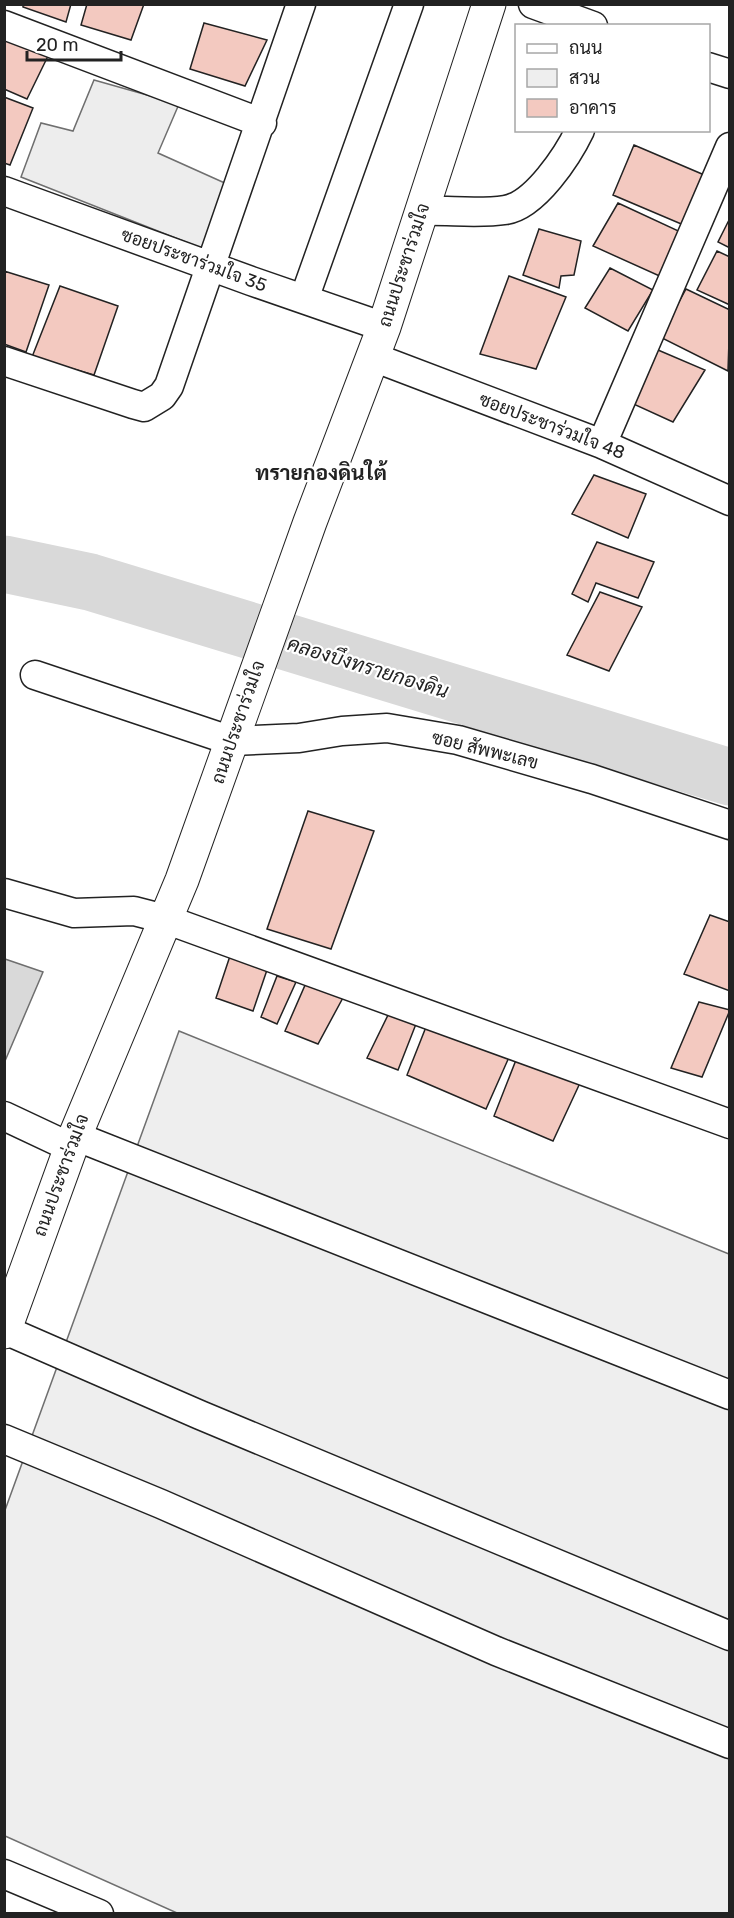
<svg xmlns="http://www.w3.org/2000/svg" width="734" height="1918" font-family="Rubik,Sarabun,sans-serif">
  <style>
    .green { fill: #eee; stroke: #6f6f6f; stroke-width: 1.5 }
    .parking { fill: #ededed; stroke: #6f6f6f; stroke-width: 1.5 }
    .water { fill: #d9d9d9; stroke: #6f6f6f; stroke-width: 1.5 }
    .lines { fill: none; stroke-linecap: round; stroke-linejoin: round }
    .river { stroke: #d9d9d9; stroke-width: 57 }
    .building { fill: #f3c9c0; stroke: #222; stroke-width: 1.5 }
    .street-casing { stroke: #222; stroke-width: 31 }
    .secondary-casing { stroke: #222; stroke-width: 35 }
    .street { stroke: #fff; stroke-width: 28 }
    .secondary { stroke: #fff; stroke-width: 33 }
    .labels { text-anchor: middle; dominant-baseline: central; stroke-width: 4.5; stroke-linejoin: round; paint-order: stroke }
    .street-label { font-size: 18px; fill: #222; stroke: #fff }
    .water-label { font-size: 20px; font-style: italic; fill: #222; stroke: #fff }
    .quarter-label { font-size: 21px; font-weight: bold; fill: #222; stroke: #fff }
  </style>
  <rect width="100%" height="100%" fill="#fff"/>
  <path class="green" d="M179,1031l550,223v659h-552l-172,-77 -1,-323z"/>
  <path class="parking" d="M94,80l85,24 -21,49 69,31 -11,70 -195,-77 20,-54 32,8z"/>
  <path class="water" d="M5,959l38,13 -38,89 -1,-102z"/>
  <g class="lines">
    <path class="river" d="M4,564l86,18 640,195"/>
  </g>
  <path class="building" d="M23,4h48l-5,18 -43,-15z
    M87,4h57l-13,36 -50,-15z
    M204,23l63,17 -22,46 -55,-17z
    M4,37l45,17 -22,45 -23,-10z
    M4,97l29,11 -23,57 -6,-2z
    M634,145l75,32 -23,49 -73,-31z
    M618,203l67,31 -21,44 -71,-32z
    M730,218v30l-12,-6z
    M539,229l42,12 -7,34 -13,1 -2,12 -36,-13z
    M717,251l13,6v48l-33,-15z
    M610,268l43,22 -25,41 -43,-23z
    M4,271l45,14 -23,67 -22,-8z
    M509,276l57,21 -30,72 -56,-15z
    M60,286l58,20 -24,69 -62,-18z
    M686,289l44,21 -2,61 -68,-34z
    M658,350l47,20 -32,52 -44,-20z
    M594,475l52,19 -18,44 -56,-24z
    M597,542l57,20 -16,36 -42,-15 -8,19 -16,-8z
    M600,592l42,15 -33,64 -42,-16z
    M308,811l66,20 -43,118 -64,-20z
    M710,915l20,7v69l-46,-17z
    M230,956l38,11 -15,44 -37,-13z
    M277,976l19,6 -19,42 -16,-7z
    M306,983l39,11 -27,50 -33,-13z
    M699,1002l31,8 -28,67 -31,-9z
    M389,1013l27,11 -18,46 -31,-12z
    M426,1027l84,28 -24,54 -79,-34z
    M516,1060l64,23 -27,58 -59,-25z"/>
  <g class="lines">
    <g class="street-casing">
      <path id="street" d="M533,4l60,22
        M4,25l258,98
        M708,67l22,7
        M4,191l247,90 133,46
        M421,211c28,-1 58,3 84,-1 30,-4 63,-55 75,-80
        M304,299l105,-295
        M373,357l229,87 128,57
        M4,361l129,43 11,3 18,-11 7,-10 132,-382
        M602,444l128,-297
        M35,675l197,66 67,-3 43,-7 45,-3 71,12 134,39 138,46
        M4,893l70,20 60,-2 31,8 565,205
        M4,1116l66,31
        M75,1136l655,259
        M5,1330l195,85 530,221
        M4,1439l157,65 335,147 234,93
        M4,1874l95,40"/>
    </g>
    <g class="secondary-casing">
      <path id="secondary" d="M4,1332l71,-196 107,-256 128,-358 74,-195 105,-323"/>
    </g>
    <use href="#street" class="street"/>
    <use href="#secondary" class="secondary"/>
  </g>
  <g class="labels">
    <g class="street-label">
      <text transform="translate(194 260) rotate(20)">ซอยประชาร่วมใจ 35</text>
      <text transform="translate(404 265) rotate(-72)">ถนนประชาร่วมใจ</text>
      <text transform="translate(552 426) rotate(21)">ซอยประชาร่วมใจ 48</text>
      <text transform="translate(238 722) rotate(-71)">ถนนประชาร่วมใจ</text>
      <text transform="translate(485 750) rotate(14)">ซอย สัพพะเลข</text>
      <text transform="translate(61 1175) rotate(-70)">ถนนประชาร่วมใจ</text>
    </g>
    <g class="water-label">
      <text transform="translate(368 667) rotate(17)">คลองบึงทรายกองดิน</text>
    </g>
    <g class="quarter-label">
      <text x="321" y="472">ทรายกองดินใต้</text>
    </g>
  </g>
  <rect width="734" height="1918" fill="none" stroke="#222222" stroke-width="12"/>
  <rect x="515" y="24" width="195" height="108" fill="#ffffff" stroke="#a7a7a7" stroke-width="1.5"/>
  <rect x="527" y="44" width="30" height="9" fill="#ffffff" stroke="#a7a7a7" stroke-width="1.5"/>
  <text x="569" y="54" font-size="18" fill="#222222">ถนน</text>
  <rect x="527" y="69" width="30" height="18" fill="#eeeeee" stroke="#a7a7a7" stroke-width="1.5"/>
  <text x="569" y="84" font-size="18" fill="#222222">สวน</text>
  <rect x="527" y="99" width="30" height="18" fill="#f3c9c0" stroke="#a7a7a7" stroke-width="1.5"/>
  <text x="569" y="114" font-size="18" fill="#222222">อาคาร</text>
  <path d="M27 51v9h94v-9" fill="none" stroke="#222222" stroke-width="3"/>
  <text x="36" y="51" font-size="18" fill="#222222" stroke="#ffffff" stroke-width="4.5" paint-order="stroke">20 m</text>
</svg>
